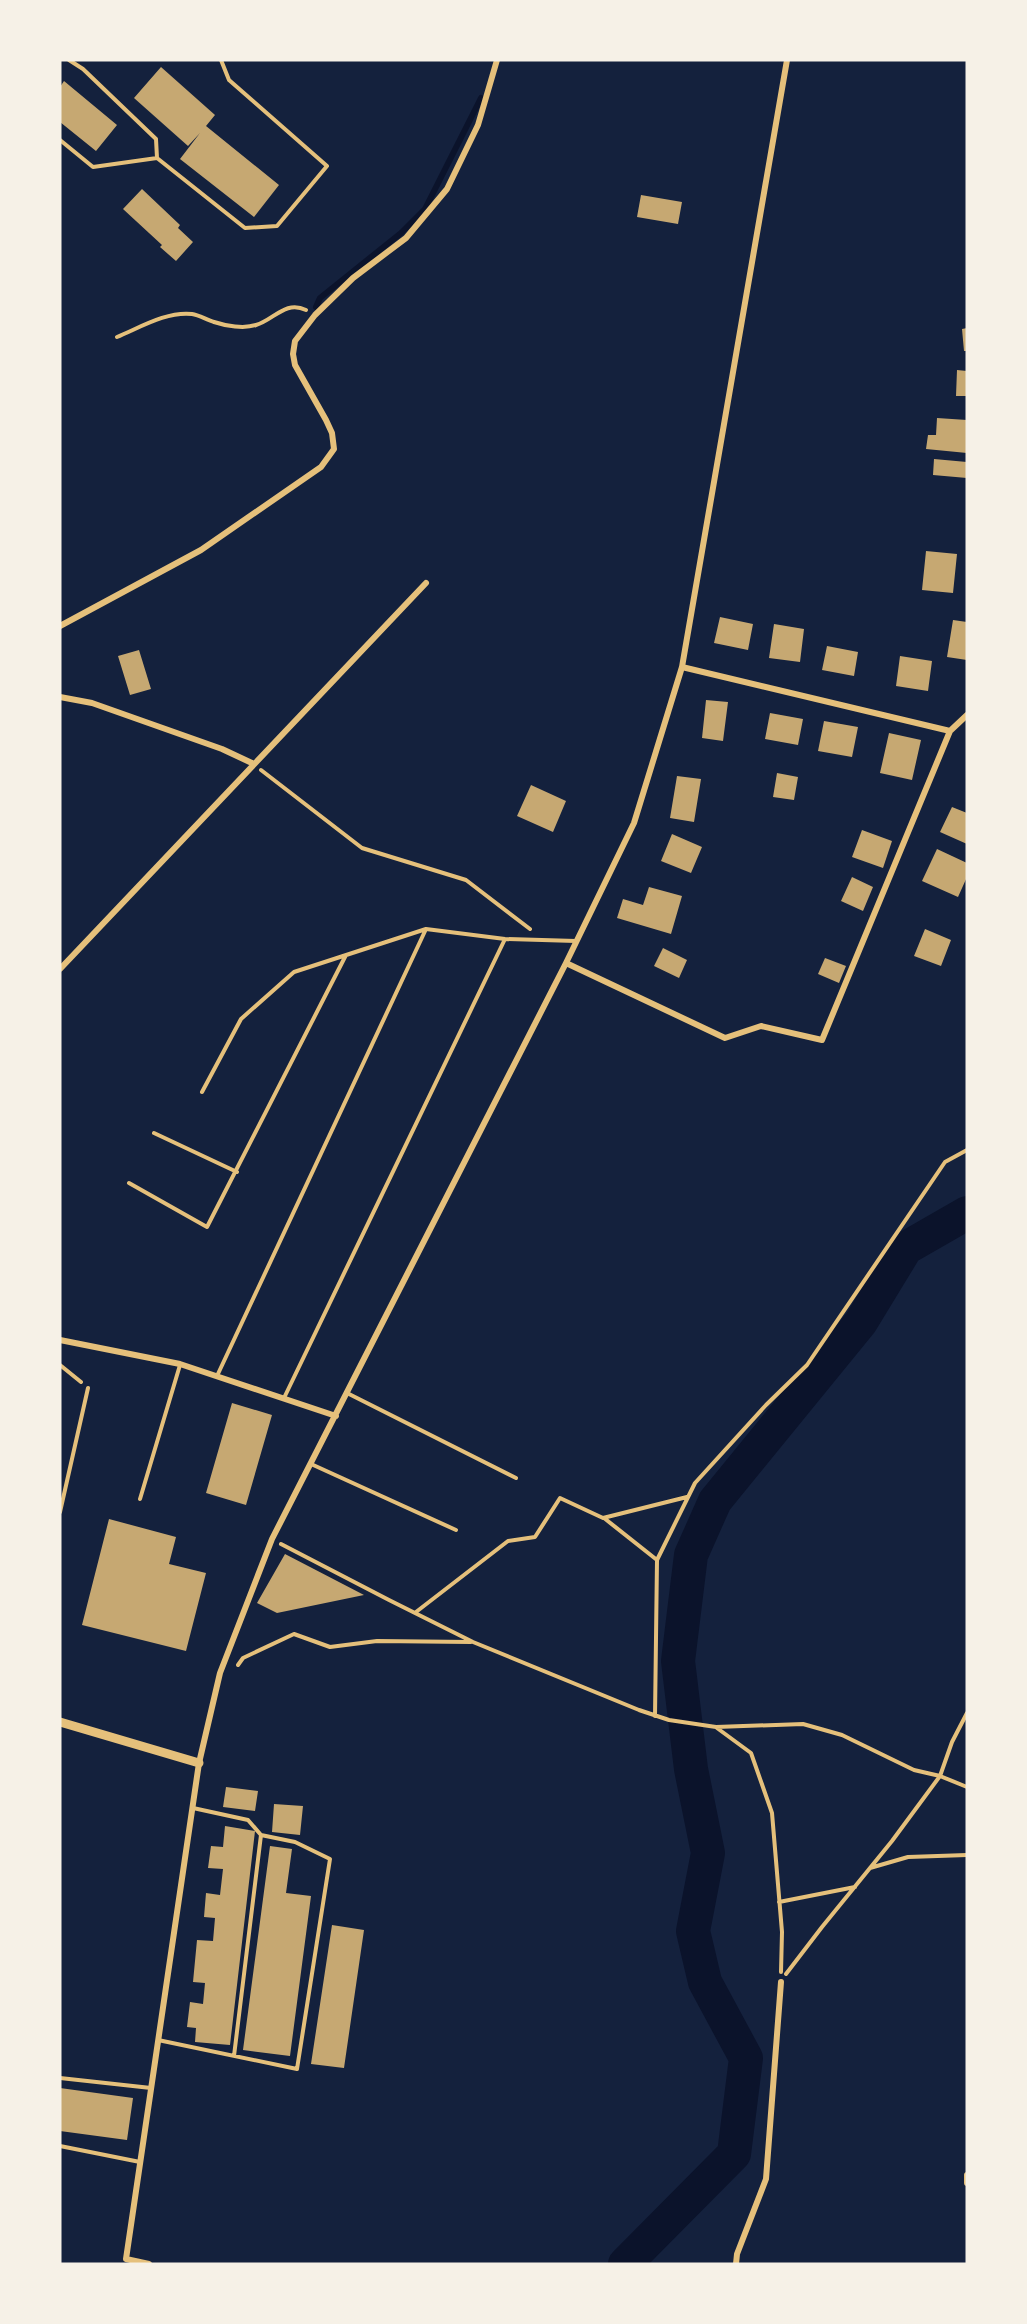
<svg xmlns="http://www.w3.org/2000/svg" width="1027" height="2324" font-family="'Golos Text',sans-serif">
  <style>
    .lines { fill: none; stroke-linecap: round; stroke-linejoin: round }
    .stream { stroke: #0b132b; stroke-width: 6 }
    .river { stroke: #0b132b; stroke-width: 34 }
    .building { fill: #c6a872 }
    .path { stroke: #e5c07b; stroke-width: 4 }
    .service { stroke: #e5c07b; stroke-width: 4 }
    .minor { stroke: #e5c07b; stroke-width: 6 }
    .tertiary { stroke: #e5c07b; stroke-width: 9 }
  </style>
  <rect width="100%" height="100%" fill="#14213d"/>
  <g class="lines">
    <path class="stream" d="M316,307l4,-9 81,-65 24,-24 56,-111"/>
    <path class="river" d="M625,2264l109,-110 12,-96 -41,-76 -12,-51 15,-78 -17,-84 -13,-108 13,-106 24,-54 146,-179 45,-74 61,-35"/>
  </g>
  <path class="building" d="M161,67l54,48 -9,11 73,59 -25,32 -74,-58 20,-26 -12,13 -54,-48z
    M64,81l53,44 -21,26 -36,-29v-35z
    M142,189l38,36 -2,3 15,14 -17,19 -16,-14 2,-2 -39,-36z
    M641,195l41,7 -4,22 -41,-7z
    M967,328v23h-3l-2,-22z
    M957,370l10,1v25h-11z
    M937,418l30,2v33l-41,-4 2,-14h8z
    M934,459l33,3v16l-34,-3z
    M926,551l31,3 -4,39 -31,-3z
    M720,617l33,7 -5,26 -34,-7z
    M953,620l14,2v38l-20,-3z
    M774,624l30,5 -4,33 -31,-4z
    M827,646l31,6 -4,24 -32,-6z
    M139,650l12,39 -21,6 -12,-39z
    M900,656l32,5 -4,30 -32,-5z
    M706,700l22,2 -5,39 -21,-3z
    M770,713l33,6 -5,26 -33,-6z
    M824,721l34,6 -6,30 -34,-6z
    M889,733l32,7 -9,40 -32,-7z
    M777,773l21,4 -4,23 -21,-3z
    M677,776l24,3 -7,43 -24,-4z
    M531,785l35,16 -13,31 -36,-16z
    M952,807l15,6v31l-27,-12z
    M862,830l30,11 -9,27 -31,-11z
    M672,834l30,13 -11,26 -30,-12z
    M937,849l30,14v14l-9,20 -36,-16z
    M852,877l21,10 -10,24 -22,-10z
    M649,887l33,9 -11,38 -54,-16 6,-19 20,6z
    M925,929l26,11 -10,26 -27,-10z
    M663,948l24,12 -8,18 -25,-12z
    M825,958l21,8 -7,17 -21,-9z
    M232,1403l40,12 -26,90 -40,-12z
    M109,1519l67,18 -7,27 37,9 -20,78 -104,-26z
    M285,1554l79,41 -87,18 -20,-10z
    M226,1787l32,4 -3,20 -32,-4z
    M274,1804l29,2 -3,29 -28,-3z
    M225,1826l30,5 -25,214 -35,-3 1,-14 -9,-1 3,-25 13,2 2,-21 -12,-1 4,-42 16,1 2,-23 -11,-1 2,-24 14,2 3,-26 -15,-1 3,-22 12,1z
    M270,1846l22,3 -6,44 25,3 -21,160 -47,-6z
    M332,1925l32,5 -20,138 -33,-4z
    M60,2088l73,10 -6,42 -67,-9z"/>
  <g class="lines">
    <path class="path" d="M117,337c22,-9 50,-26 75,-23 7,1 15,6 22,8 12,4 30,7 42,3 18,-5 29,-25 50,-15
      M261,770l101,78 104,32 64,49
      M60,1365l21,17
      M604,1518l53,42
      M281,1544l108,56 84,42 166,68 30,10 47,7 87,-3 39,11 72,35 26,6 27,11
      M416,1612l92,-71 27,-4 25,-39 43,20 84,-21
      M238,1665l5,-7 51,-24 36,13 47,-6 94,1
      M655,1716l2,-156 38,-77 71,-78 41,-40 138,-203 22,-12
      M717,1728l34,25 21,60 10,119 -1,40
      M870,1868l38,-11 59,-2
      M779,1902l76,-15
      M786,1974l36,-47 70,-86 48,-65 12,-34 15,-29"/>
    <path class="service" d="M69,60l14,9 73,70 1,19 88,70 32,-2 50,-60 -98,-86 -8,-20
      M60,140l33,27 64,-9
      M202,1092l39,-73 53,-47 132,-43 79,10 71,2
      M154,1133l83,39
      M129,1183l78,44 139,-272
      M217,1376l209,-447
      M347,1393l169,85
      M284,1398l221,-459
      M311,1464l145,66
      M140,1499l40,-134
      M60,1512l28,-124
      M158,2040l139,29 33,-210 -35,-17 -34,-7 -13,-15 -55,-12
      M234,2056l27,-221
      M60,2078l91,10
      M60,2146l80,16"/>
    <path class="minor" d="M60,626l141,-76 120,-83 13,-18 -2,-16 -6,-13 -31,-55 -2,-11 2,-13 20,-26 38,-37 53,-40 41,-49 31,-64 19,-65
      M682,667l268,64
      M60,697l32,6 130,46 32,15
      M566,963l159,75 36,-12 61,14 128,-309 17,-16
      M60,969l366,-386
      M60,1340l120,24 156,52
      M967,2175v8
      M149,2264l-23,-5 73,-496 21,-90 52,-134 294,-576 68,-140 48,-156 105,-607
      M736,2264l1,-10 29,-75 15,-197"/>
    <path class="tertiary" d="M60,1722l139,41"/>
  </g>
  <rect width="1027" height="2324" fill="none" stroke="#f6f1e7" stroke-width="123"/>
</svg>
